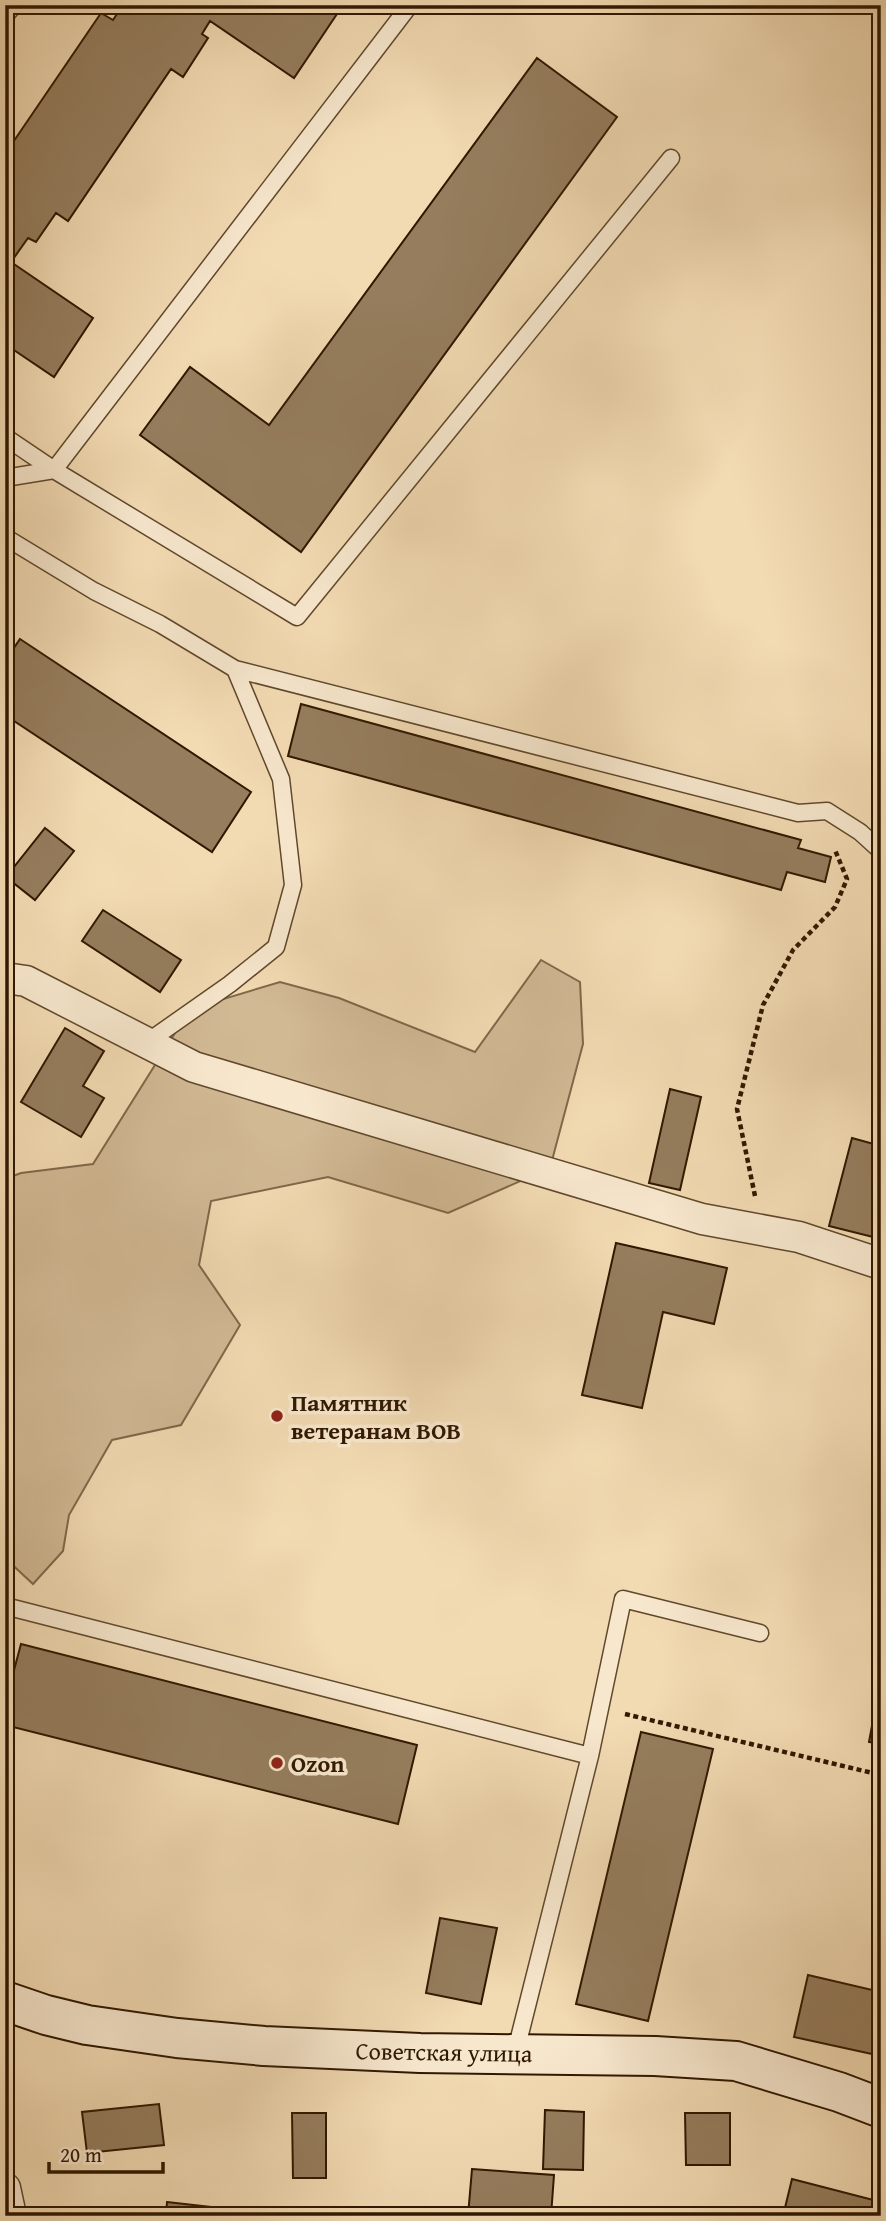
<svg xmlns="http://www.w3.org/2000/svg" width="886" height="2221" font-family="'Gentium Book Plus',serif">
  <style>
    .green { fill: #d1b994; stroke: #80684a; stroke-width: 2 }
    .building { fill: #957d5d; stroke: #301800; stroke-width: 2 }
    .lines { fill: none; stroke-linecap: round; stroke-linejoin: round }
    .service-casing { stroke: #60482c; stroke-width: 19 }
    .minor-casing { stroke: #60482c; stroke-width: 33 }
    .secondary-casing { stroke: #301800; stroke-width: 42 }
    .path { stroke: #301800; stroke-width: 4.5; stroke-dasharray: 5 3.5; stroke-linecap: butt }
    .service { stroke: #f7e7cd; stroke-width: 16 }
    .minor { stroke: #f7e7cd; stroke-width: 30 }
    .secondary { stroke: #f7e7cd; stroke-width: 38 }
    .poi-dot { fill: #8f2418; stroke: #f7e7cd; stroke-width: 2.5 }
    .labels { text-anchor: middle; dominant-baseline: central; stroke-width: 7; stroke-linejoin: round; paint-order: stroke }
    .poi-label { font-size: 24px; font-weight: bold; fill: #301800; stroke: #f7e7cd; text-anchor: start }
    .street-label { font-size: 24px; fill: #301800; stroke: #f7e7cd }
  </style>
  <rect width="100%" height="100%" fill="#f2dab2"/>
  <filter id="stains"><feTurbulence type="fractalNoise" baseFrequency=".00286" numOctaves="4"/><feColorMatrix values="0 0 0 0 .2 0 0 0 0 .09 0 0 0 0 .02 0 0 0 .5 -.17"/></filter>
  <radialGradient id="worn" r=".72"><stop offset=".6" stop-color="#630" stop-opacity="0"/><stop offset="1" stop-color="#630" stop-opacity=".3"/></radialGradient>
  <path class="green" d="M541,960l39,22 3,62 -33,124 -102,45 -120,-36 -117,24 -12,64 41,60 -59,100 -69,15 -43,75 -6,36 -30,33 -28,-26v-379l16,-6 72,-9 97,-155 90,-27 59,16 136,54z"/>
  <path class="building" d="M123,5h208l8,6 -45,67 -84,-57 -8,13 6,4 -25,39 -12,-8 -103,152 -12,-8 -20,29 -8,-4 -17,24 82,56 -39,59 -49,-33v-190l96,-141 12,7z
    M537,58l80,59 -316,435 -161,-117 50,-68 79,58z
    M20,639l231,153 -39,60 -207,-137v-54z
    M301,704l500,136 -3,8 33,9 -6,25 -38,-10 -6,18 -493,-134z
    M45,828l29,23 -39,49 -29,-23z
    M103,910l78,50 -21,32 -78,-51z
    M65,1028l39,23 -21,35 21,12 -23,39 -60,-35z
    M670,1089l31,8 -21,93 -31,-7z
    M852,1138l29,8v93l-52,-13z
    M616,1243l111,25 -13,56 -51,-12 -21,96 -60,-13z
    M21,1644l396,101 -19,79 -393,-99v-21z
    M881,1677v67l-12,-2z
    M641,1732l72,17 -65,272 -72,-17z
    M440,1918l57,10 -16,76 -55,-11z
    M808,1975l73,17v64l-87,-19z
    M159,2104l5,41 -77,8 -5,-41z
    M545,2110l39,2 -1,58 -40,-1z
    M292,2113h34v65h-33z
    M685,2113h45v52h-44z
    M472,2169l82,6 -3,41h-83z
    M792,2179l89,23 -3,14h-95z
    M167,2202l61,7 -1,7h-61z"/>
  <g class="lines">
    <g class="service-casing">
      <path id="service" d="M5,16l9,-11
        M5,437l49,33 243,147 374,-459
        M5,478l49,-8 356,-465
        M5,537l89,54 66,33 75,45 563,144 29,-2 33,21 21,19
        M146,1043l84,-59 46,-37 17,-62 -12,-106 -46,-110
        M5,1606l585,150
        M515,2054l75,-298 33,-157 137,34"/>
    </g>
    <g class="minor-casing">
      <path id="minor" d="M5,978l21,3 168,86 508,152 97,18 82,27
        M5,2188l6,28"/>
    </g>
    <g class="secondary-casing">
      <path id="secondary" d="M5,2001l41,14 41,10 90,13 87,8 156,7 235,3 81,5 103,31 42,16"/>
    </g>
    <path class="path" d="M755,1196l-18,-87 26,-104 30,-55 42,-43 12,-28 -12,-29
      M625,1714l256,61"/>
    <use href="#service" class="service"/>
    <use href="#minor" class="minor"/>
    <use href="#secondary" class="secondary"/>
  </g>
  <g class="poi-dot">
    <circle cx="277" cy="1416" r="7"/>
    <circle cx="277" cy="1763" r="7"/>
  </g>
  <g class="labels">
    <g class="poi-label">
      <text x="291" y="1402">Памятник<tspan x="291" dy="28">ветеранам ВОВ</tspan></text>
      <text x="291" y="1763">Ozon</text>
    </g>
    <g class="street-label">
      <text transform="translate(444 2052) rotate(1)">Советская улица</text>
    </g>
  </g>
  <rect width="886" height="2221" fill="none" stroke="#f2dab2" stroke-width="28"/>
  <rect x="7" y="7" width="872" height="2207" fill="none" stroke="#301800" stroke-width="3.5"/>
  <rect x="14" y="14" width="858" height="2193" fill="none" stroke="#301800" stroke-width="2"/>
  <path d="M49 2162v10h114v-10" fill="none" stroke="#301800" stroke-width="3.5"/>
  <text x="60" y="2162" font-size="21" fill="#301800" stroke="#f7e7cd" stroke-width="5" paint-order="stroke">20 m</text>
  <rect width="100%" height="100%" filter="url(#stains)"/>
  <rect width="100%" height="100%" fill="url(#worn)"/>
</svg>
